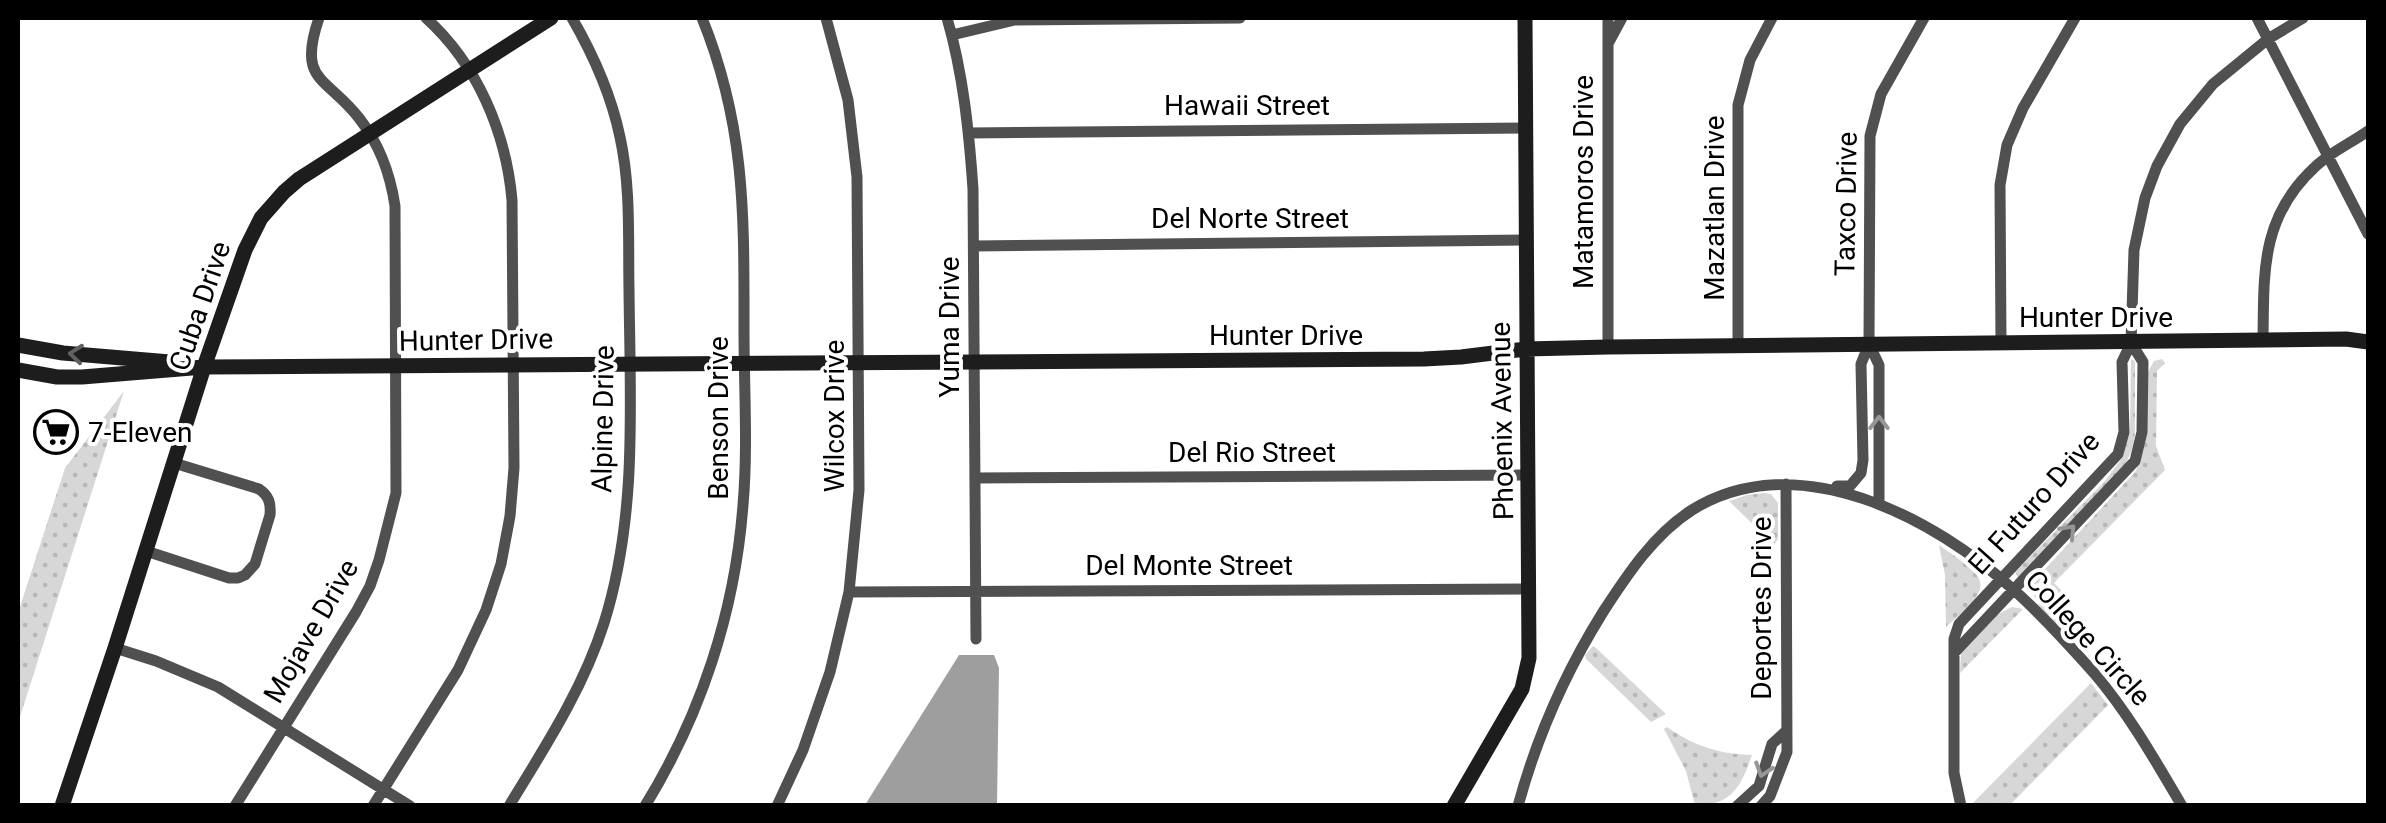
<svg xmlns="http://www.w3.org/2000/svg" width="2386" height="823" font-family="Roboto,sans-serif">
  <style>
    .green { fill: url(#green-dots) }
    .water { fill: #9e9e9e }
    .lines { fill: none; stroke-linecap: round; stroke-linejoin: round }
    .street { stroke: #505050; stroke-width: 11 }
    .secondary { stroke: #1d1d1d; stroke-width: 15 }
    .oneway { stroke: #616161 }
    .oneway2 { stroke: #969696 }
    .labels { text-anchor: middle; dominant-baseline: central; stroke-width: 8; stroke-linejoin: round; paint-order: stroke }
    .street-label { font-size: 28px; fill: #000; stroke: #fff }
    .poi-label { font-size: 28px; fill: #000; stroke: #fff; text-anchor: start }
  </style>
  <defs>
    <pattern id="green-dots" width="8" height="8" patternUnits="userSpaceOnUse" patternTransform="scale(2.5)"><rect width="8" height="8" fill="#d7d7d7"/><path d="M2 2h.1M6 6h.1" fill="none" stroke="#b7b7b7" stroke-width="1.8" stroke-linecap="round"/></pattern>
  </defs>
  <rect width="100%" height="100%" fill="#fff"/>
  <path class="green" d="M2131,359l4,2v69c0,14 -5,26 -12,39l-105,108 -3,-5 89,-90 19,-25 7,-27z
    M2162,359l3,4 -8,8 -1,75 9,24 -111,113 7,7 14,42 -7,3c-16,-15 -37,-29 -35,-53l103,-111 10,-32v-63l8,-15z
    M124,391l-106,332v-110l47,-145z
    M1764,493l7,1 7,9v36l-4,6 -45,-44 18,-6z
    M1939,545c51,36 57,38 7,82l-1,-52z
    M2012,607l11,2 -63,64 1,-20 37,-39z
    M1593,646l3,2 70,66 -15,8 -65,-63 -1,-4z
    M2091,683l17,22 -98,100h-39z
    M1667,727c27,19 52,27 85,28 -11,32 -21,51 -57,50l-9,-34 -22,-42z"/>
  <path class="water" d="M959,655h35l5,13 -2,137h-132z"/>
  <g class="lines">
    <path class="street" d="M947,18c16,55 22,113 26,171l3,450
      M1608,18v329
      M2257,18l111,216
      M952,35l63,-15 225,-2
      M1609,42l13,-24
      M969,133l557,-5
      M974,246l552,-6
      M2263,341c1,-69 -3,-124 53,-175 15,-14 35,-23 52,-35
      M2001,343l-1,-158 7,-40 16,-37 52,-90
      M1869,344l10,21v139
      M1738,346v-241l12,-45 22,-42
      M975,478l553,-3
      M1837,486h13l11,-13 2,-13 -2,-96 8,-20 1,-208 11,-42 43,-76
      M146,551l83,27h9l7,-3 10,-11 15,-49c1,-12 -1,-19 -11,-26l-85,-26
      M849,592l680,-3
      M115,648l41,13 62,26 192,119
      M1954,653l181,-192 7,-29 1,-70 -12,-19
      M235,806l121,-194 14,-26 9,-26 17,-67 -1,-287c-5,-33 -15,-61 -36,-88 -33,-42 -62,-36 -40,-100
      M373,806l85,-136 28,-60 15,-46 9,-48 4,-48 -2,-268c-6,-68 -35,-136 -86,-182
      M509,806c36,-59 74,-117 95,-183 34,-108 26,-222 25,-334 -1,-50 2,-102 -9,-152 -9,-43 -26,-81 -48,-119
      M645,806c56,-91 90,-194 98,-301 5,-57 1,-116 1,-174 0,-114 2,-205 -42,-313
      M777,806l26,-56 27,-78 19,-80 10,-102 -2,-313 -9,-77 -22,-82
      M1518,806c19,-70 47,-133 85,-194 24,-37 51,-78 89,-102 105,-65 242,7 323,81 28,25 54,54 79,82 35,41 61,87 88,133
      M1737,806l22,-20 13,-42 13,-12
      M1761,806l9,-10 17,-44 -1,-268
      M1961,806l-7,-33v-134l5,-15 159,-170 6,-22 -2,-70 9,-19 3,-93 11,-52 12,-32 23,-42 33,-40 55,-45 35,-21"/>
    <path class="secondary" d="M18,345l45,8 107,9
      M18,370l39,7h25l122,-10 1220,-8 37,-2 65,-8 82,-2 738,-8 22,3
      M62,806l53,-158 89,-281 41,-117 16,-32 23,-26 15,-13 252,-161
      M1454,806l68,-117 7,-31 -4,-640"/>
  </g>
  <defs><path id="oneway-chevron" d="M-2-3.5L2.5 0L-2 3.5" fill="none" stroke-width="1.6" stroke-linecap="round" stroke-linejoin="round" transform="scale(2.5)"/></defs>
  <use class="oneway" href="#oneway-chevron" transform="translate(76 354) rotate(-174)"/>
  <g class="oneway2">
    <use href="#oneway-chevron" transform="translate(1879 423) rotate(-90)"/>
    <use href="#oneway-chevron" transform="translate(2069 531) rotate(-47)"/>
    <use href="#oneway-chevron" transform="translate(1763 770) rotate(108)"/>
  </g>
  <defs>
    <g id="supermarket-ring" transform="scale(2.25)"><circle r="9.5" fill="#fff" stroke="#000" stroke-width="1.5"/><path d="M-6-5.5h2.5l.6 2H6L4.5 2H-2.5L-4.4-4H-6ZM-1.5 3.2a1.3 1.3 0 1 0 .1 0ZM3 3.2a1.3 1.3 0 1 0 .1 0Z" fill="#000"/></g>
  </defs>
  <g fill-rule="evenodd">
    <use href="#supermarket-ring" x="56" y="432"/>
  </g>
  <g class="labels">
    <g class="street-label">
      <text x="1247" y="105">Hawaii Street</text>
      <text transform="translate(1583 182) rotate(-90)">Matamoros Drive</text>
      <text transform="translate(1846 204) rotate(-89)">Taxco Drive</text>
      <text transform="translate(1714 208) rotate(-90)">Mazatlan Drive</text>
      <text x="1250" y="218">Del Norte Street</text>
      <text transform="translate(200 306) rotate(-71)">Cuba Drive</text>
      <text x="2096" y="317">Hunter Drive</text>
      <text transform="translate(949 327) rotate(-90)">Yuma Drive</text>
      <text x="1286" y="335">Hunter Drive</text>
      <text transform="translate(476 340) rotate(-1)">Hunter Drive</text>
      <text transform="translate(834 416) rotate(-90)">Wilcox Drive</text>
      <text transform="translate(718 418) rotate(-90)">Benson Drive</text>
      <text transform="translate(603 419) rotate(-89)">Alpine Drive</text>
      <text transform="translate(1502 421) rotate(-91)">Phoenix Avenue</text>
      <text x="1252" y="452">Del Rio Street</text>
      <text transform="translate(2034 503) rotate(-48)">El Futuro Drive</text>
      <text x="1189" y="565">Del Monte Street</text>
      <text transform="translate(1761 608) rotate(-90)">Deportes Drive</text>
      <text transform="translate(311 631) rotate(-60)">Mojave Drive</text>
      <text transform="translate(2088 638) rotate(48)">College Circle</text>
    </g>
    <g class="poi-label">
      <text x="88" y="432">7-Eleven</text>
    </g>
  </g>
  <rect width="2386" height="823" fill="none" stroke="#000000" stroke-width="40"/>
</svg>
